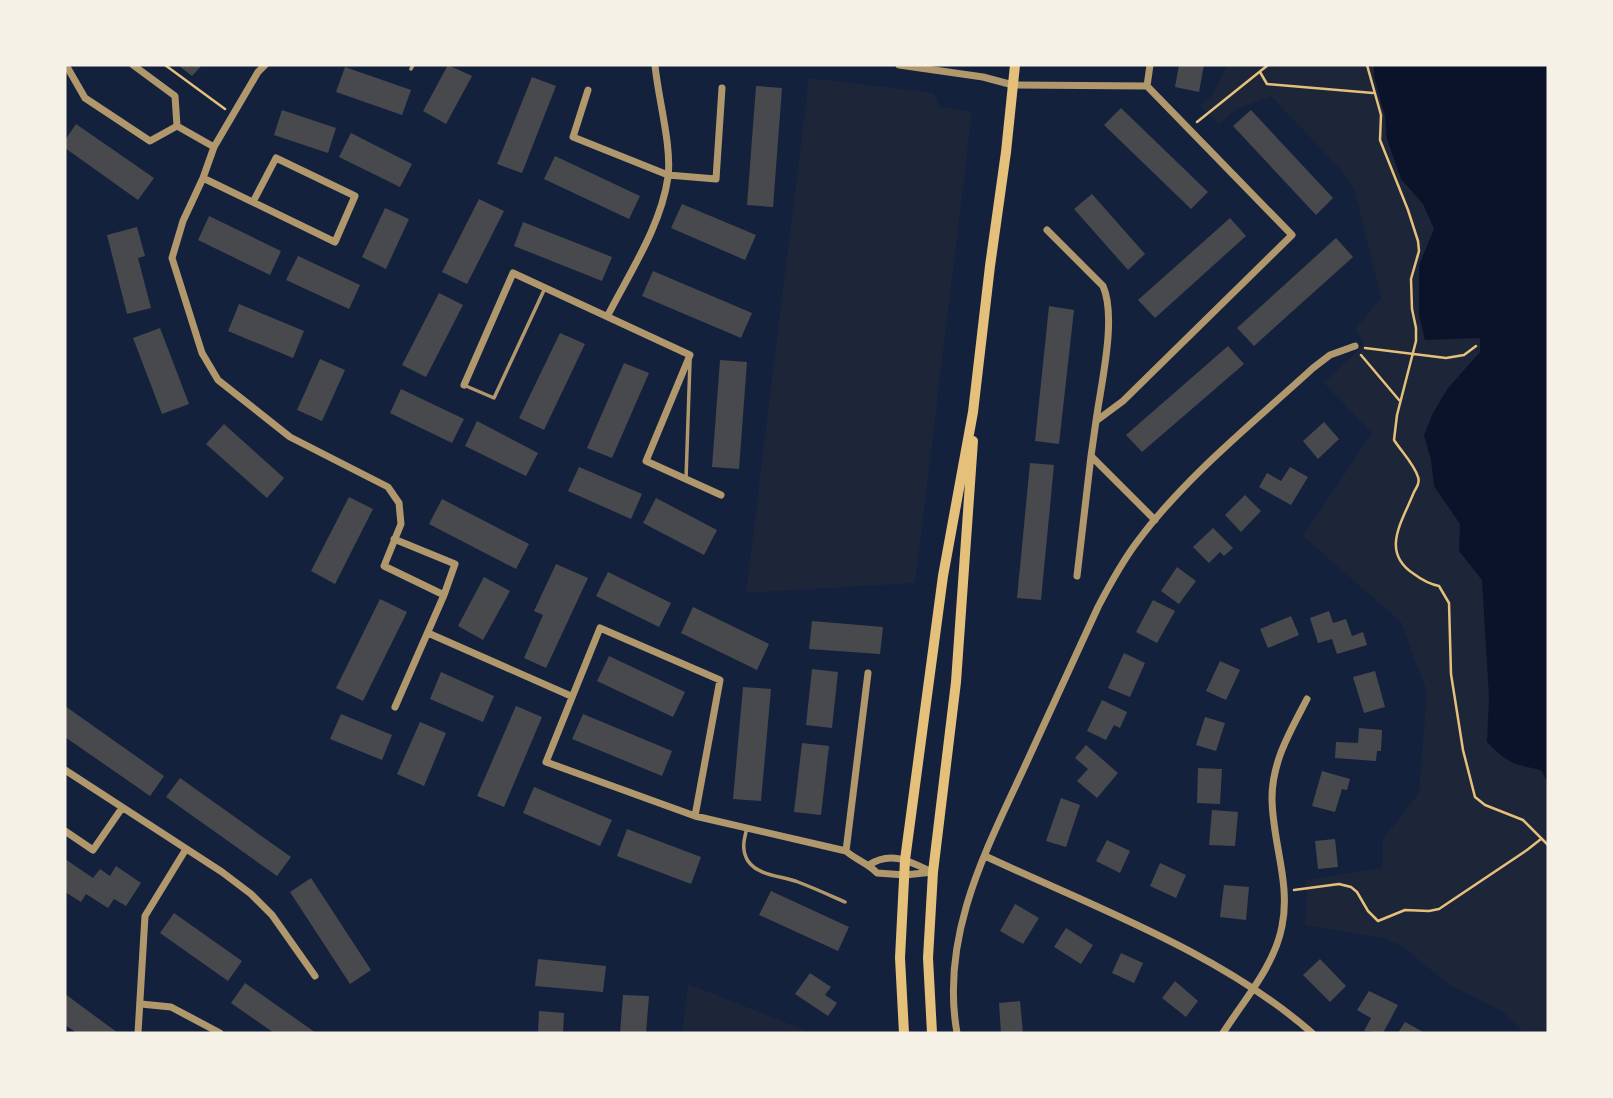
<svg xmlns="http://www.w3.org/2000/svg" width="1613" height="1098" font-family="'DM Sans',sans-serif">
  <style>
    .green { fill: #1d2539 }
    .water { fill: #0b132b }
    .building { fill: #48494c }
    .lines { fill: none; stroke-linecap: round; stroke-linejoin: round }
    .path { stroke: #e5c07b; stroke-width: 2.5 }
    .service { stroke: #b1986c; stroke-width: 3.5 }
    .minor { stroke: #b1986c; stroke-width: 7 }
    .secondary { stroke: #e5c07b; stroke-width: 10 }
  </style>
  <rect width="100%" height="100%" fill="#14213d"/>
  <path class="green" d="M1227,65h321v968h-24l-21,-21 -55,-28 -46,-38 -20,-8 -77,-13 2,-26 -2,-19 77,-12 1,-29 36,-46 8,-101 -26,-70 -98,-86 69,-103 -48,-50 41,-39 -10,-15 26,-31 -26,-107 -12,-19 -72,-76 -35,13 -17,16 -18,-19 12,-12z
    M809,78l125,15 5,14 33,5 -57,471 -169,10z
    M688,984l124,49h-130z"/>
  <path class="water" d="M1374,65h174v718l-7,-13c-27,-5 -35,-8 -54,-28l2,-45 -7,-117 -23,-29 1,-27 -26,-38 -3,-26 -7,-25 9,-22 15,-25 32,-36v-14l-55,2 -6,-25v-50l15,-36 -11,-25 -22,-25 -14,-40 -2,-23 -11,-39z"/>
  <path class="building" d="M178,65h24l-10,11z
    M448,65l24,11 -26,48 -23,-13z
    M1179,65h25l-5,27 -24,-5z
    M345,67l66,23 -9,25 -66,-23z
    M532,77l24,9 -34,87 -25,-9z
    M756,86l26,2 -9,119 -26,-2z
    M1121,108l87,84 -17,17 -87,-84z
    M282,110l54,18 -8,25 -54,-18z
    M1251,110l82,88 -17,17 -83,-89z
    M76,124l78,54 -16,22 -73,-52v-8z
    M351,133l61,31 -12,23 -61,-30z
    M555,156l85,40 -11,23 -85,-40z
    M1092,194l53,60 -17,16 -54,-61z
    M479,199l25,12 -37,73 -25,-12z
    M682,204l74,31 -11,25 -74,-32z
    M385,208l24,11 -23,50 -24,-12z
    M209,216l72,35 -11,24 -72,-35z
    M1230,218l16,18 -91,82 -17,-18z
    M523,222l89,35 -10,24 -88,-35z
    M137,227l8,29 -7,2 13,50 -24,6 -20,-79z
    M1336,238l17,19 -99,89 -17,-18z
    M298,256l62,29 -11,24 -63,-29z
    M653,271l99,42 -11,25 -99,-42z
    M439,293l24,12 -37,72 -24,-12z
    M239,304l65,27 -11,27 -65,-27z
    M1049,306l25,4 -15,134 -24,-3z
    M160,328l29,76 -27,10 -29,-76z
    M560,333l25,11 -41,86 -25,-12z
    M1228,346l16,18 -102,88 -16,-17z
    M320,359l25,11 -23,51 -25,-11z
    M720,360l27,2 -8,107 -27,-2z
    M624,363l25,10 -37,85 -25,-10z
    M401,389l63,30 -12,24 -62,-30z
    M477,421l61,32 -12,23 -61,-30z
    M1324,422l15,17 -21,20 -15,-18z
    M224,424l60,54 -17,20 -61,-54z
    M1030,463l24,2 -13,135 -24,-2z
    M579,467l63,27 -11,25 -63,-28z
    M1290,467l18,10 -17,28 -32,-18 8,-14 14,8z
    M1245,495l16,16 -20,21 -16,-17z
    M349,497l24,12 -38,75 -24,-13z
    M656,498l61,32 -13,25 -61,-32z
    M442,499l87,45 -13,25 -87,-45z
    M1213,528l20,20 -9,8 -4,-4 -11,11 -16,-16z
    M556,564l32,14 -42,90 -22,-10 19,-43 -9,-4z
    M1177,567l19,14 -17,23 -18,-13z
    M608,572l63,31 -12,24 -63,-31z
    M484,577l26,14 -27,49 -25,-14z
    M380,599l27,13 -44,89 -27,-13z
    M1153,600l22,11 -18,32 -21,-11z
    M693,607l76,37 -12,26 -76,-37z
    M1329,611l4,12 13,-4 6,17 11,-4 4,13 -30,9 -5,-15 -14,4 -8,-25z
    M1291,616l8,19 -31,13 -8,-19z
    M812,621l71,6 -3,27 -71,-5z
    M1124,653l21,10 -15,34 -22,-9z
    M609,656l76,36 -12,25 -76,-36z
    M1220,661l20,9 -14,30 -20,-9z
    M812,669l26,3 -6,56 -26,-3z
    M1375,671l10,36 -21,6 -11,-36z
    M441,672l53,24 -11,26 -53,-23z
    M743,687l28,2 -10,112 -28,-2z
    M1102,700l25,12 -7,16 -6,-3 -8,15 -19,-9z
    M65,706l99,70 -14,20 -85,-59z
    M516,706l26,11 -38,90 -27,-11z
    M341,714l51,21 -10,25 -52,-21z
    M583,714l89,37 -10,25 -90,-37z
    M1205,717l20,6 -9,28 -20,-6z
    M420,722l26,11 -22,53 -27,-12z
    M1359,728l23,2 -1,21h-4l-1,10 -41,-3 1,-16 22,1z
    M802,743l27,3 -8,69 -27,-3z
    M1086,745l32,28 -21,25 -20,-17 11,-12 -13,-11z
    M1198,768l24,1 -2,35 -23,-1z
    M1322,771l28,8 -3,11 -5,-1 -7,23 -23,-6z
    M180,778l111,79 -14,19 -111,-79z
    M534,787l78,33 -12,26 -77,-33z
    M1061,798l19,7 -14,42 -20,-6z
    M1212,810l26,2 -3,34 -26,-1z
    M627,829l74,28 -10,27 -74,-28z
    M1335,839l3,28 -20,2 -3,-28z
    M1107,840l23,11 -10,22 -24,-12z
    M65,859l28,19 7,-9 10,7 6,-10 25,17 -15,23 -12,-7 -6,9 -22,-14 -5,8 -16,-10z
    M1160,863l26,12 -10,23 -26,-12z
    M311,878l60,92 -21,14 -60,-92z
    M1224,885l25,2 -3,33 -26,-3z
    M771,891l78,36 -11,24 -79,-36z
    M1015,904l24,14 -16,26 -23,-13z
    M174,913l68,48 -14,20 -68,-48z
    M1066,928l27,17 -12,19 -27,-17z
    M1121,953l22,10 -9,20 -22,-10z
    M538,959l68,7 -3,26 -68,-6z
    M1320,959l26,27 -16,16 -27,-27z
    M810,973l21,14 -6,8 12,8 -9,13 -33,-22z
    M1175,981l23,20 -12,16 -24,-19z
    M245,983l71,50h-42l-43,-30z
    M1369,991l29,14 -15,28 -19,-2 7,-13 -14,-8z
    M65,994l53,39h-41l-12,-8z
    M623,995l26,1 -3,37h-26z
    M1020,1001l3,32h-22l-2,-30z
    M539,1011l25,2 -1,20h-25z
    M1405,1022l20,11h-27z"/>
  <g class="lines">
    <path class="path" d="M165,65l60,44
      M1367,65l14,50 -1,25 28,70 10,31 1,10 -8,28 1,30 4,19v13l-19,74 -3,25c7,11 20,24 24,37 2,5 -1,10 -4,15 -12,30 -34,60 0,82 8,6 15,10 25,12l10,17 2,71 12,76 12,47 10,8 38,15 25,25
      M1260,72l7,12 106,9
      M1197,122l71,-57
      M1365,348l81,10 18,-3 12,-9
      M1361,355l38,45
      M1294,890l45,-6 12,3 6,5 11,19 10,10 27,-11 24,1 10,-2 88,-59 14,-11"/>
    <path class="service" d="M411,69l2,-4
      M466,386l28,12 51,-110
      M686,479l4,-118
      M747,828c-3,11 -6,22 1,33 10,15 35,15 50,21 16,6 31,13 47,20"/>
    <path class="minor" d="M66,65l19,33 65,43 27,-15
      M133,65l42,31 2,30
      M265,65l-7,7 -44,75 -11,31 -20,43 -11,37 30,95 16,27 72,57 98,50 11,16 2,21 -17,42 60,29 -49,112
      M899,65l84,12 30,8 134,1 145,149 -169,166 -27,20 -5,35 64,64
      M1147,86l3,-21
      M588,90l-15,47 95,38 48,4 6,-91
      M177,126l37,21
      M203,178l132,64 20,-46 -79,-38 -23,44
      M1047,230l56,56c14,32 -2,98 -7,135
      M608,315c22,-43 53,-89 60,-138 4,-31 -10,-79 -13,-112
      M464,385l49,-112 177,82 -44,106 75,34
      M394,539l61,25 -11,31
      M1077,576l14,-120
      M428,633l143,63
      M65,770l157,102 29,22 21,21 43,61
      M695,816l25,-136 -120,-52 -54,134 149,54 151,35c10,9 22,12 31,22l28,2 28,-3
      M65,831l28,19 29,-42
      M846,851l22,-178
      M985,856c109,51 236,97 327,177
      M869,865c22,-15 42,-3 63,7
      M141,1004l30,3 49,26
      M138,1033l7,-117 41,-67
      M957,1033c-17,-96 28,-181 67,-265 25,-54 50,-108 74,-161 12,-23 24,-45 39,-65 49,-66 116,-119 176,-174l17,-13 25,-9
      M1223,1033c21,-33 52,-68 59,-107 9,-43 -10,-85 -10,-128 0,-37 19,-68 35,-99"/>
    <path class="secondary" d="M904,1033l-4,-75 5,-98 38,-284 30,-164 17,-146 16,-114 9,-87
      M932,1033l-4,-75 5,-86 23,-190 17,-241"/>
  </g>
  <rect width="1613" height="1098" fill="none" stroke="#f6f1e7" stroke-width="133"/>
</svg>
